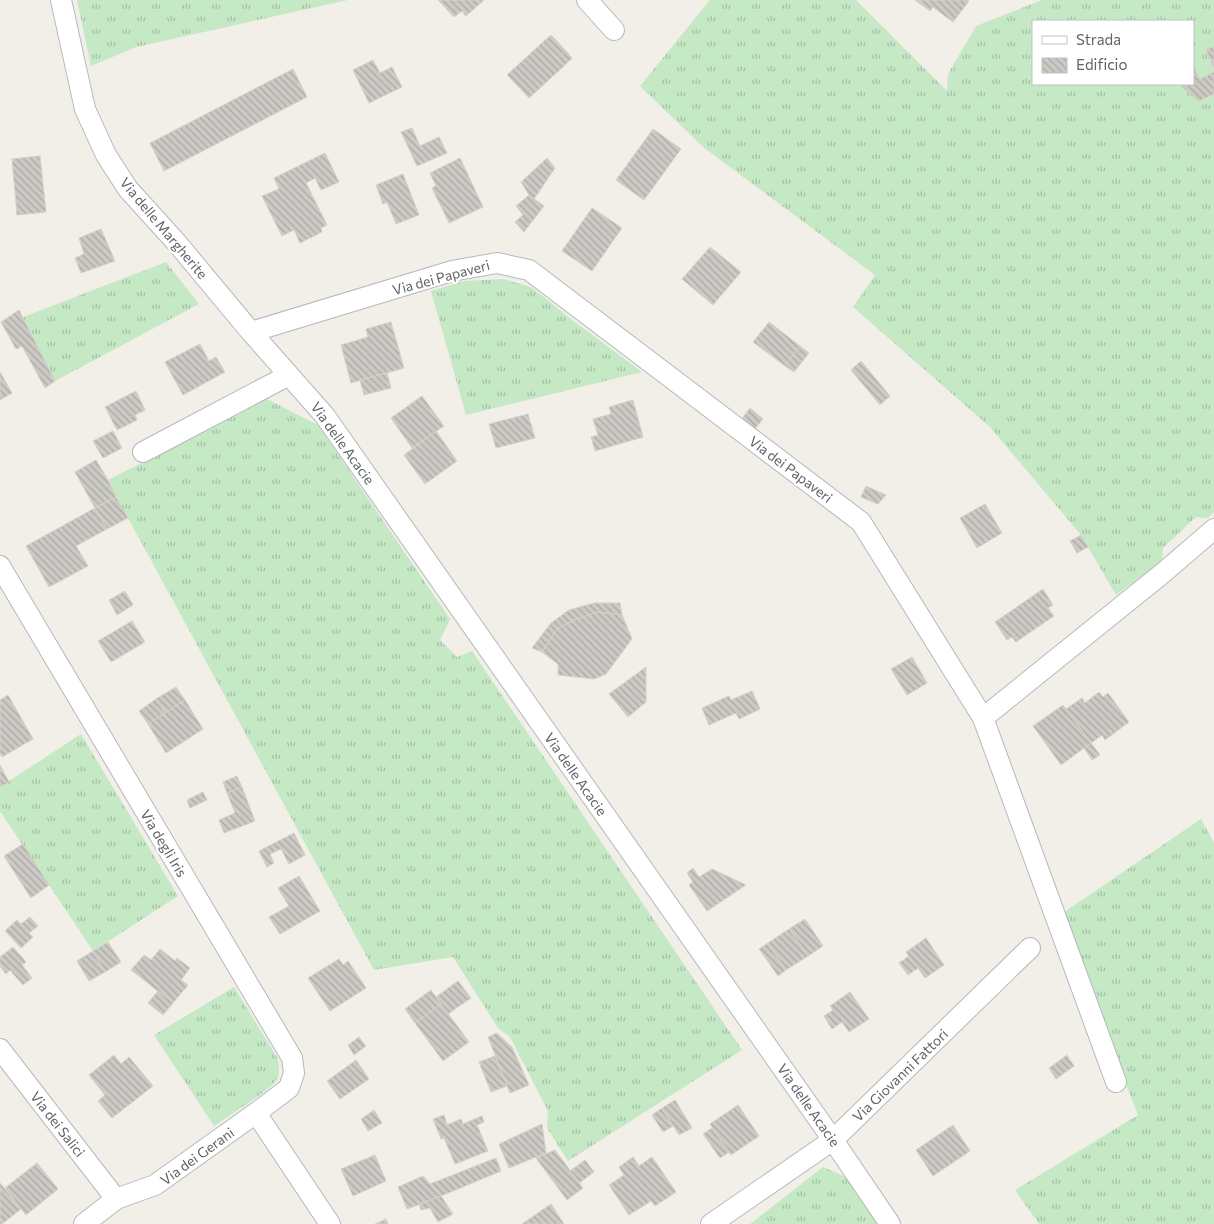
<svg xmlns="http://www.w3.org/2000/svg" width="1214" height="1224" font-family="Commissioner,sans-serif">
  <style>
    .grass { fill: url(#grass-tufts); fill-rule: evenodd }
    .building { fill: url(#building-back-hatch); stroke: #d6d1c6 }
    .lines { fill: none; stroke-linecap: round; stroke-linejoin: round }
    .street-casing { stroke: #b5b8bc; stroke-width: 22 }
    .street { stroke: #fff; stroke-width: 20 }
    .labels { text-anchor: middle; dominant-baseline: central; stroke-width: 4.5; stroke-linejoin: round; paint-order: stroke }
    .street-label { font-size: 14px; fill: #5f6368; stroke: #fff }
  </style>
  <defs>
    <pattern id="grass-tufts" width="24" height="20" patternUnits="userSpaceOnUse" patternTransform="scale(1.25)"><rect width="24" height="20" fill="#c5e8c5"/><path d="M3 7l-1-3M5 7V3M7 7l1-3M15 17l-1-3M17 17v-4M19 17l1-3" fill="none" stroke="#a3c0a4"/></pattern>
    <pattern id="building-back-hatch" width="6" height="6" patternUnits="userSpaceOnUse" patternTransform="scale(1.25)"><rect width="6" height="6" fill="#cccac5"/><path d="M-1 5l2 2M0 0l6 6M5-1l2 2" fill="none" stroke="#a9a8a4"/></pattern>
  </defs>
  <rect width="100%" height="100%" fill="#f1efe8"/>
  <path class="grass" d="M77,0h271l-212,47 -45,19z
    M710,0h146l91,91 1,-17 28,-48 66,-26h172v512l-6,6 -12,-1 -33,31 -1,13 -46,34 -35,-60 -91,-108 -137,-120 22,-32 -172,-128 -63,-61zM1033,21h160v63h-160z
    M166,262l33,42 -144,77 -32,-64z
    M503,279l28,8 40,32 71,53 -176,43 -35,-124 33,-10z
    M267,399l51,26 132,194 -10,21 17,17 15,-6 270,399 -174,111 -21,-33 1,-17 -38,-74 -12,-9 -45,-71 -79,13 -246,-452 -20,-38z
    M81,734l97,162 -85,55 -93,-140v-24z
    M1201,819l13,24v381h-175l-24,-34 123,-75 -78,-200z
    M234,987l44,72c1,7 2,13 -1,20 -7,12 -49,37 -63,47l-60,-91z
    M823,1167l23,10 31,47h-127z"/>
  <path class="building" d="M438,0h46l-18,16 -4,-5 -8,6z
    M915,0h52l2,1 -16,21 -20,-15 -3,4z
    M551,35l14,15 -8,8 -14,-16z
    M543,42l21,24 -35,32 -22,-23z
    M1214,47v21l-8,-19z
    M565,50l7,8 -8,8 -7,-8z
    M373,60l7,13 12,-6 10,20 -33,16 -16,-33z
    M1193,66l7,13 14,-7v22l-15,7 -15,-12 -4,-5h13z
    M293,69l14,28 -143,74 -14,-28z
    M412,128l8,18 19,-9 8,16 -30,13 -16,-34z
    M653,129l28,20 -37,51 -28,-20z
    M325,153l14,29 -18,8 -6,-12 -9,5 21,42 -6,3 1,4 -22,11 -6,-13 -12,6 -20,-40 17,-7 -5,-11z
    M40,156l6,56 -29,3 -5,-56z
    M460,158l23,49 -34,16 -17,-35 4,-2 -6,-13z
    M547,158l8,10 -21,31 -5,-4 -8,-13z
    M403,174l16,41 -23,9 -9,-22 -4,2 -7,-19z
    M529,195l15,11 -20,26 -9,-10 8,-7 -7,-9z
    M592,208l30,20 -30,43 -30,-20z
    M101,229l14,32 -34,12 -6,-15 9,-4 -5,-16z
    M710,247l31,25 -28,33 -31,-26z
    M19,310l36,71 -10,7 -23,-42 -6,3 -15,-27z
    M391,322l13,46 -53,15 -10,-38 27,-8 -2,-8z
    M769,322l31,24 -15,20 -32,-24z
    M200,344l9,17 7,-4 9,15 -42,23 -18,-33z
    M800,346l9,7 -15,19 -9,-6z
    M861,361l29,35 -10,9 -29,-35z
    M0,372l12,21 -12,7z
    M387,373l4,15 -27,7 -4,-15z
    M136,391l9,19 -10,5 2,5 -20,10 -12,-23z
    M422,396l22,30 -32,22 -21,-30z
    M633,400l10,37 -48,14 -4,-14 7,-2 -5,-16 18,-5 -2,-7z
    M750,408l13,11 -9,11 -13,-10z
    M528,414l7,24 -39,10 -7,-24z
    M113,431l9,17 -19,10 -10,-17z
    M436,431l21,30 -32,23 -21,-29z
    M96,460l12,20 8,17 -21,11 -20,-36z
    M866,486l20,9 -8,9 -17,-7z
    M116,497l12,21 -21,11 -12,-21z
    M985,504l17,29 -25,15 -17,-30z
    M95,508l12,21 -31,17 12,20 -39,21 -23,-41z
    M1081,535l7,12 -11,6 -7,-12z
    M1043,589l10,16 -5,3 6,8 -38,26 -4,-5 -5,3 -12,-18z
    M125,591l8,14 -16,10 -8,-15z
    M594,603h26l2,12 -24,-3 -24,8 -17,9 -15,23 -10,-4 19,-25 18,-13z
    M598,612l24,3 10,24 -26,35 -12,5 -36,-4v-11l-16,-12 15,-23 17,-9z
    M132,621l13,21 -34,20 -13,-21z
    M912,657l15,26 -20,12 -16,-26z
    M646,667v35l-18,15 -19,-23z
    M176,687l9,13 -20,13 -9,-14z
    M752,691l8,18 -21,10 -3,-6 -27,12 -7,-17 27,-12 2,4z
    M1099,692l4,5 5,-4 21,29 -24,18 -3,-5 -11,8 -25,-34 16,-11 3,5z
    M8,695l25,44 -31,18 -2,-3v-54z
    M156,699l9,14 -17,11 -9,-13z
    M185,700l18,29 -37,24 -18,-29z
    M1063,705l28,38 -30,22 -28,-39z
    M1091,743l9,12 -8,5 -8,-12z
    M0,765l9,17 -9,5z
    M237,776l5,11 -15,6 -4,-11z
    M242,787l13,34 -31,12 -5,-13 16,-7 -8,-20z
    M203,792l4,8 -17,8 -3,-8z
    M294,833l11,22 -16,9 -8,-15 -11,5 4,9 -7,4 -8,-16z
    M23,844l26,41 -18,13 -27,-42z
    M693,868l6,9 13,-8 34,16 -39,26 -18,-26 4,-3 -6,-9z
    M299,876l21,35 -40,23 -11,-17 20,-11 -11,-18z
    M30,917l8,9 -9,7 4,4 -12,11 -16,-17 12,-11 4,4z
    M805,919l18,27 -15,10 -19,-27z
    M789,929l19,27 -22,14 -18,-27z
    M926,938l18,27 -19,13 -7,-10 -10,7 -9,-12 10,-7 -3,-4z
    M108,942l13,20 -16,10 -12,-21z
    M768,943l18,27 -8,6 -19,-27z
    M13,947l13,15 -4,3 10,13 -9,7 -13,-15 -4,4 -6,-8v-9z
    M160,949l15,12 2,-3 13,10 -9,12 7,5 -15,18 -42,-33 13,-15 7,5z
    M93,951l12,21 -16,9 -12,-20z
    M339,959l4,6 5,-4 18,27 -36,23 -22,-33z
    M458,981l13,17 -23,16 -12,-17z
    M431,990l10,14 -26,19 -10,-14z
    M158,991l15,12 -10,12 -15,-12z
    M850,992l19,27 -20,13 -7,-10 -10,7 -8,-13 9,-6 -3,-4z
    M441,1004l28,38 -26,19 -28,-38z
    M497,1033l15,14 17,38 -19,8 -22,-56z
    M359,1037l7,9 -12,9 -6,-10z
    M114,1055l7,9 8,-7 24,29 -41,32 -14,-17 7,-6 -16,-20z
    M1067,1055l7,11 -18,13 -7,-11z
    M495,1056l12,30 -16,6 -12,-30z
    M356,1060l13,19 -29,20 -13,-18z
    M675,1100l17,28 -13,7 -17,-27z
    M738,1105l21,31 -28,19 -21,-31z
    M662,1108l11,18 -10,6 -11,-17z
    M374,1110l8,13 -14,8 -7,-12z
    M444,1115l3,10 14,-6 2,5 19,-8 2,6 -7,3 11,26 -33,13 -11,-26 -3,1 -8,-20z
    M542,1124l4,29 -37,15 -10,-24z
    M953,1125l17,26 -37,25 -17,-26z
    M712,1128l17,24 -9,6 -17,-24z
    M555,1150l28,38 -16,12 -31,-42z
    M375,1155l11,26 -33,15 -12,-27z
    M633,1157l6,9 13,-9 24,35 -21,14 -4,-5 -22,14 -20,-30 15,-10 -5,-8z
    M496,1158l5,13 -60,25 -11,-12z
    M585,1160l9,12 -15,11 -9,-12z
    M37,1163l21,26 -32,26 -21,-27z
    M423,1176l18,20 -34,13 -9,-22z
    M0,1183l21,26 -19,15h-2z
    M441,1196l12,18 -15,8 -8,-14 -9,2 -2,-6z
    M551,1204l13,20h-42z
    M386,1219l2,5h-13z"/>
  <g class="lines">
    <g class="street-casing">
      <path id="street" d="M61,0l24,109 21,46 22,34 48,53 75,90 74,84 508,724 57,84
        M587,0l27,30
        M251,332l201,-61 45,-8 32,7 332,252 122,196 180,-145 51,-44
        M143,452l146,-77
        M0,566l292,492 2,15 -5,15 -33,25 -101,72 -39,14 -32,25
        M983,718l133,364
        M0,1049l116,150
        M256,1113l74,111
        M711,1224l122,-84 197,-192"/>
    </g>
    <use href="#street" class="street"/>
  </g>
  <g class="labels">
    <g class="street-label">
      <text transform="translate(164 228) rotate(50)">Via delle Margherite</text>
      <text transform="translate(441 277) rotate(-15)">Via dei Papaveri</text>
      <text transform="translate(343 443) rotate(54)">Via delle Acacie</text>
      <text transform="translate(791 469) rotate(37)">Via dei Papaveri</text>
      <text transform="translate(576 774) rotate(55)">Via delle Acacie</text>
      <text transform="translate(164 843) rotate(59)">Via degli Iris</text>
      <text transform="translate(900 1075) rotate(-44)">Via Giovanni Fattori</text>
      <text transform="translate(809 1105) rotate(55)">Via delle Acacie</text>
      <text transform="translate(58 1124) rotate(52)">Via dei Salici</text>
      <text transform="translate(197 1156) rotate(-36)">Via dei Gerani</text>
    </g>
  </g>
  <rect x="1032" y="20" width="162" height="65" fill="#ffffff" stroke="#bfc1c3"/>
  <rect x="1042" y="36" width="25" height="8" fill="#ffffff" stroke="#bfc1c3"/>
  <text x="1076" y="45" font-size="15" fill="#5f6368">Strada</text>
  <rect x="1042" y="58" width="25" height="15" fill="url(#building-back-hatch)" stroke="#bfc1c3"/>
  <text x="1076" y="70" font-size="15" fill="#5f6368">Edificio</text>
</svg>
